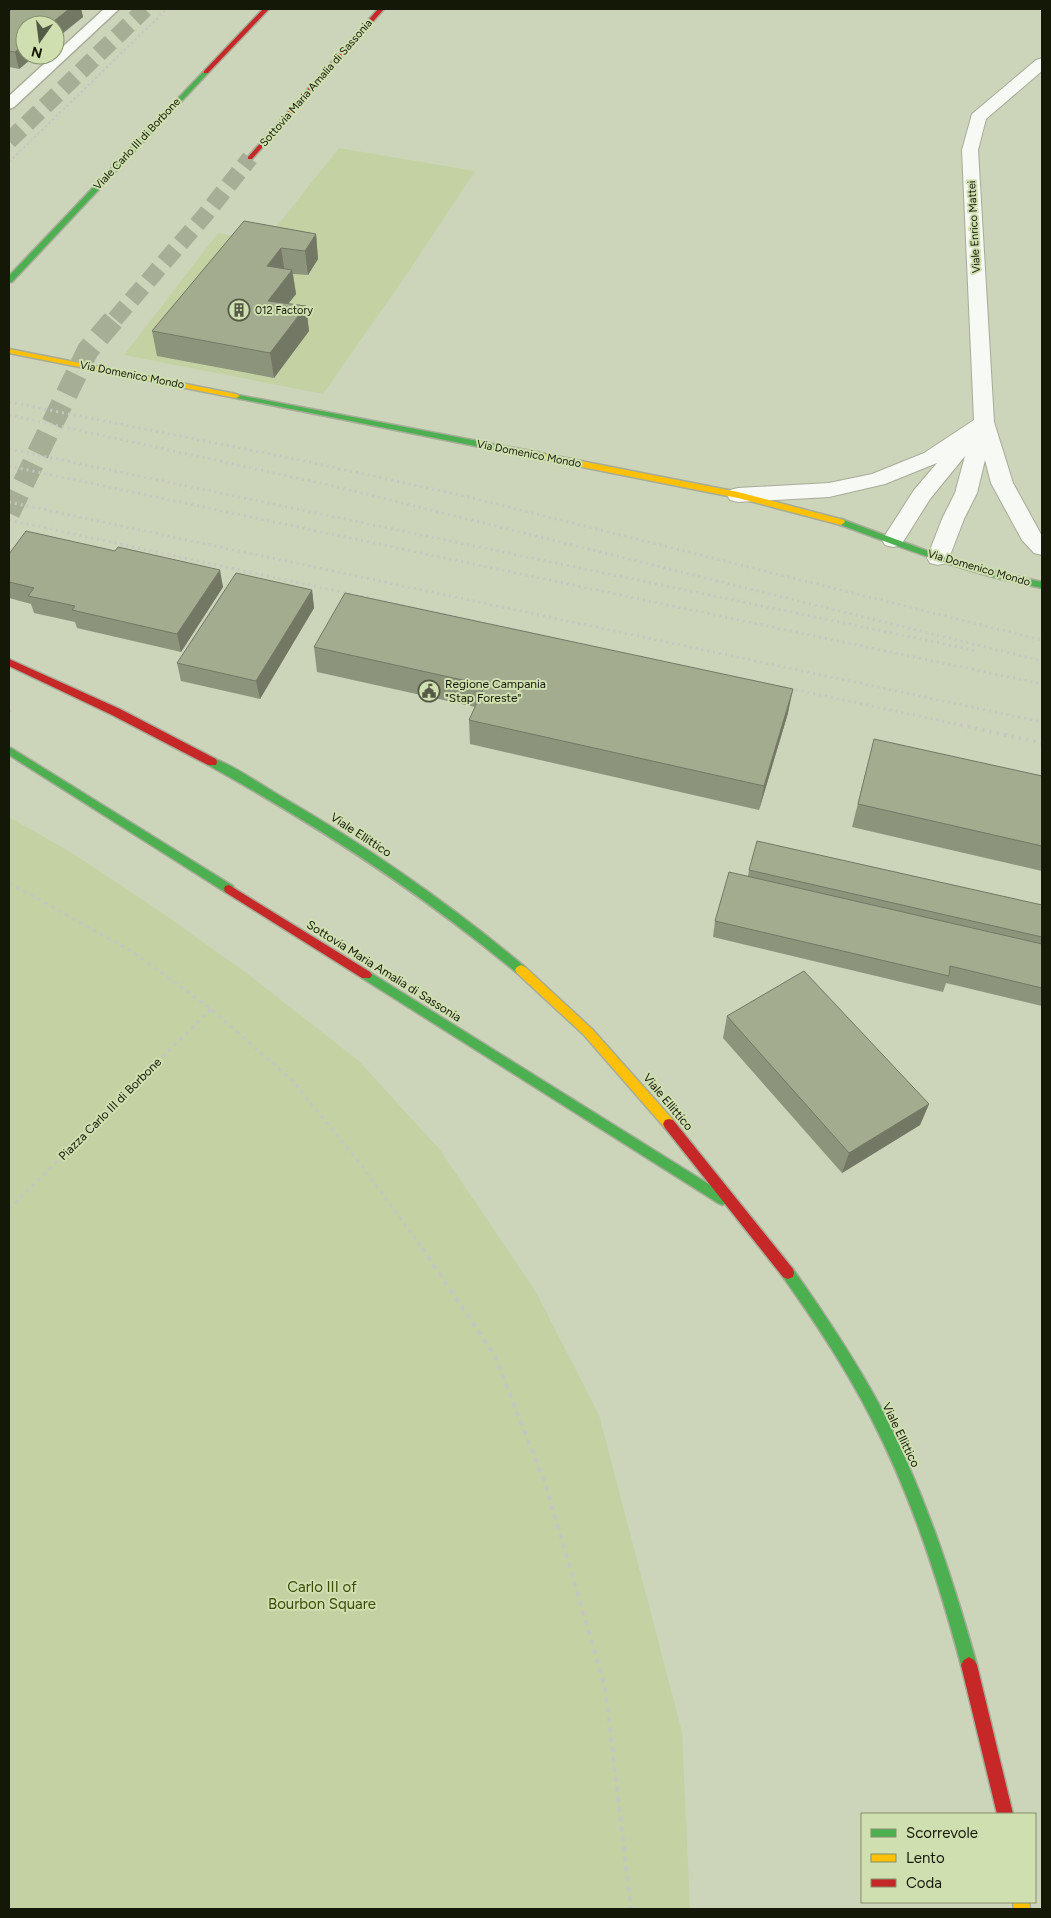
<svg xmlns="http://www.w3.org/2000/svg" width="1051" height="1918" font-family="Figtree,sans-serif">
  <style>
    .green { fill: #c4d2a3 }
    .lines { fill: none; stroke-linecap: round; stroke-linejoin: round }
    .secondary-tunnel-far1 { stroke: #a7ae96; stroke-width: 17; stroke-dasharray: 17 8; stroke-linecap: butt }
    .secondary-tunnel { stroke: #a7ae96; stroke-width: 22; stroke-dasharray: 22 11; stroke-linecap: butt }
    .lane-casing { stroke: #a6ac98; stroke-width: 3 }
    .street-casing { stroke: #a6ac98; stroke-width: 2 }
    .fast-casing { stroke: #a6ac98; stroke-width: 3 }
    .slow-casing { stroke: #a6ac98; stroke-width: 3 }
    .jam-casing { stroke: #a6ac98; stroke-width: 3 }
    .path-far3 { stroke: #c4c7bf; stroke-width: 2; stroke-dasharray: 2.5 2.5; stroke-linecap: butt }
    .path-far2 { stroke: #c4c7bf; stroke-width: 2.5; stroke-dasharray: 3 3; stroke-linecap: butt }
    .path-far1 { stroke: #c4c7bf; stroke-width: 3; stroke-dasharray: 4 4; stroke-linecap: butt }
    .path { stroke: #c4c7bf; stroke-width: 4; stroke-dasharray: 5 5; stroke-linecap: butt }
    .lane { fill: #f7f9f5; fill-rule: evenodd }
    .street { fill: #f7f9f5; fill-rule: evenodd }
    .fast { fill: #4caf50; fill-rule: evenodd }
    .slow { fill: #ffc107; fill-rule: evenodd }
    .jam { fill: #c62828; fill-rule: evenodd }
    .rail-far1 { stroke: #c5c7c0; stroke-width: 3; stroke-dasharray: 2 4; stroke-linecap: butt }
    .rail { stroke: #c5c7c0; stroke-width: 4; stroke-dasharray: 2.5 5; stroke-linecap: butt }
    .wall { fill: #8d947c }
    .shaded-wall { fill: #737865 }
    .building { fill: #a4ac90; stroke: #737865 }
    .labels { text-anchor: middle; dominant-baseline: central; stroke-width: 4; stroke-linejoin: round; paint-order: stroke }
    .far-street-label { font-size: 11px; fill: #131807; stroke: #d0dfb0 }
    .far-poi-label { font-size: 11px; fill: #131807; stroke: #d0dfb0; text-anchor: start }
    .poi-label { font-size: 12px; fill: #131807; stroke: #d0dfb0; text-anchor: start }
    .street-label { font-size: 12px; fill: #131807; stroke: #d0dfb0 }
    .near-park-label { font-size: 15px; fill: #3c4b08; stroke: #d0dfb0 }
  </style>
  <rect width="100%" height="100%" fill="#ccd4ba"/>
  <path class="green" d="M339,148l136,23 -68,103 -84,120 -199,-39 94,-122 47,8z
    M9,817l63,36 86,57 87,62 114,89 81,89 96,142 63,123 83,317 8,177h-681z"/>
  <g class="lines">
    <path class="secondary-tunnel-far1" d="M9,141l136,-132
      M115,319l90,-104 45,-57"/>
    <path class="secondary-tunnel" d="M9,513l79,-163 28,-33"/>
    <g class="lane-casing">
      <path id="lane" d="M104,9h15l-105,98 -5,2v-13z"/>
    </g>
    <g class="street-casing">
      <path id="street" d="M1042,58v13l-56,48 -8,31 16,272 19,61 29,53v19l-8,-2 -12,-13 -31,-57 -6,-23 -8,33 -13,26 -15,39 -3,5 -8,2 -8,-2 -3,-5 15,-39 13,-26 10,-37 -35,43 -29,46 -8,2 -8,-2 -3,-5 32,-50 23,-27 -52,21 -56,13 -91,5 -8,-2 -3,-5 3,-5 8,-2 91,-5 43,-9 52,-21 50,-33 -12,-270 10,-36 64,-54z"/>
    </g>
    <g class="fast-casing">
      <path id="fast" d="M204,71l5,1 -197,210h-3v-6z
        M233,394l297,57 4,3 -4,3 -294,-59 -4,-2z
        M841,519l100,37 64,18 37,8v6c-70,-13 -137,-39 -204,-64l-1,-2z
        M11,748l222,138 1,3 -1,3h-8l-216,-137v-6z
        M212,758c20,6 51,28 70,39 86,50 167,106 243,170l2,3 -2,3h-8c-96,-80 -199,-147 -309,-208l-1,-3z
        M366,970l360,225 2,4 -2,4 -4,2 -4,-2 -356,-225 -2,-3 2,-3z
        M788,1267l5,2c31,44 61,89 87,137 43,82 72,170 97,259l-3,5 -5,3 -5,-3 -3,-5c-23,-86 -50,-170 -91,-249 -25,-49 -55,-94 -87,-139l-1,-4 1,-4z"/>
    </g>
    <g class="slow-casing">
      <path id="slow" d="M9,349l227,45 4,2 -4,2 -227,-45z
        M530,451l208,41 106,28 1,2 -4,3 -103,-27 -211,-42 -1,-2z
        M521,965l4,2 67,62 81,91 2,4 -2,4 -4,1 -4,-1 -81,-93 -67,-62 -2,-3 2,-3z
        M1013,1902h16l1,7h-16z"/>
    </g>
    <g class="jam-casing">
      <path id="jam" d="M263,9h6l-61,64h-4v-2z
        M378,9h6l-132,150h-4v-2z
        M9,659l111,50 96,50 1,3 -1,3h-8l-96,-50 -103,-49z
        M229,885l141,87 2,3 -2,3h-8l-137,-86 -1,-3 1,-3z
        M669,1119l4,1 120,149 1,4 -1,4 -5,2 -5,-2 -118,-149 -2,-4 2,-4z
        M969,1657l5,3 3,5 36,149h-16l-36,-149 3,-5z"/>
    </g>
    <path class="path-far3" d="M9,162l158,-153"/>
    <path class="path-far2" d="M9,712l4,-4"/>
    <path class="path-far1" d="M9,883l124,69 78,57 81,71 70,86 61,83
      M9,1209l202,-200"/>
    <path class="path" d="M422,1248l73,108 51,130 59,201 26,222"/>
    <use href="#lane" class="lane"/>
    <use href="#street" class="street"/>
    <use href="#fast" class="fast"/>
    <use href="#slow" class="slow"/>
    <use href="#jam" class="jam"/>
    <path class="rail-far1" d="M9,402l291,58 164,36 578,144
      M9,415l320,70 713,176
      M9,449l969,202
      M9,466l1033,218
      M9,502l1033,220
      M9,520l549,119
      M778,686l187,40"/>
    <path class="rail" d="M960,725l82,18"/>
  </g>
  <path class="wall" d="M12,9h69l2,8 -64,52 -10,-2v-56z
    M244,221l72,13 2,25 -10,16 -15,-1 3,20 -8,10 18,2 3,25 -35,47 -117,-22 -5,-25z
    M9,554l214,33 -42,65 -104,-24 -2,-6 -41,-9 -3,-9 -22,-6z
    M312,590l2,18 -54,91 -79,-18 -4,-18z
    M314,647l474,66 -29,97 -289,-66 -1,-24 6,-13 -158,-35z
    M868,763l174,13v95l-190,-44z
    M749,870l293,35v101l-96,-23 -3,9 -230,-55 2,-16 33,-45z
    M727,1016l202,88 -9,21 -78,48 -119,-135z"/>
  <path class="shaded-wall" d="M69,9h12l2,8 -28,22v-14h-6z
    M25,44v11h11l-17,14 -4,-17z
    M316,234l2,25 -10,16 -3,-24z
    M281,248l4,25 -18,-7z
    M292,270l4,24 -25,31 -3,-24z
    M306,306l3,25 -35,47 -4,-25z
    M220,570l3,17 -42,65 -4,-18z
    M312,590l2,18 -54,91 -4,-18z
    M793,689l-5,24 -29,97 5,-24z
    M929,1104l-9,21 -78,48 7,-20z"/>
  <path class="building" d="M12,9h57l-20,16h-24v19l-10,8 -6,-1v-40z
    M244,221l72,13 -11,17 -24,-3 -14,18 25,4 -24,31 38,5 -36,47 -118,-22z
    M26,531l89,20 3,-4 102,23 -43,64 -105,-24 3,-4 -47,-10 6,-8 -25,-6v-28z
    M236,573l76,17 -56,91 -79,-18z
    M345,593l448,96 -29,97 -295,-66 16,-35 -171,-38z
    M874,739l168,37v70l-184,-42z
    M757,841l285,64v32l-293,-67z
    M729,872l313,72v44l-92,-22 -1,10 -234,-55z
    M804,971l125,133 -80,49 -122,-137z"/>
  <defs>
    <g id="building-ring" transform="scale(1.125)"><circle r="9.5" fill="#d0dfb0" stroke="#545a46" stroke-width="1.5"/><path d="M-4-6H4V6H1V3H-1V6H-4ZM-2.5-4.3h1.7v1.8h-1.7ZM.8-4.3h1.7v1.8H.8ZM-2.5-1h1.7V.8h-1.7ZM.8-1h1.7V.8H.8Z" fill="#545a46"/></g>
    <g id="civic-ring" transform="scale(1.125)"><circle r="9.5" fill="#d0dfb0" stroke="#545a46" stroke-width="1.5"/><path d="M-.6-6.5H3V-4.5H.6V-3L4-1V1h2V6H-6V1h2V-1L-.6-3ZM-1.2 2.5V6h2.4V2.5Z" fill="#545a46"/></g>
  </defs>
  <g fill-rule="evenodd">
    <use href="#building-ring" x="239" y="310"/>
    <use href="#civic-ring" x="429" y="691"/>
  </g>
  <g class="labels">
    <g class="far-street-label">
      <text transform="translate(316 83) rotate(-49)">Sottovia Maria Amalia di Sassonia</text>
      <text transform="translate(137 144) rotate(-47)">Viale Carlo III di Borbone</text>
      <text transform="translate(974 227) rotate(-93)">Viale Enrico Mattei</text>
      <text transform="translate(132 375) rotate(11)">Via Domenico Mondo</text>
      <text transform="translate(529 454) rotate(11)">Via Domenico Mondo</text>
      <text transform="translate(979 568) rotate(16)">Via Domenico Mondo</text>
    </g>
    <g class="far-poi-label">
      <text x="255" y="310">012 Factory</text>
    </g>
    <g class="poi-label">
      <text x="445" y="684">Regione Campania<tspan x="445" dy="14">"Stap Foreste"</tspan></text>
    </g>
    <g class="street-label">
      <text transform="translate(361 835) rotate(33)">Viale Ellittico</text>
      <text transform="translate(384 971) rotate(32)">Sottovia Maria Amalia di Sassonia</text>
      <text transform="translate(668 1102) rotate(50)">Viale Ellittico</text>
      <text transform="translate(110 1109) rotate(-45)">Piazza Carlo III di Borbone</text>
      <text transform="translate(901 1435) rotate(64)">Viale Ellittico</text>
    </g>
    <g class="near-park-label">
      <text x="322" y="1587">Carlo III of<tspan x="322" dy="17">Bourbon Square</tspan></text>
    </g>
  </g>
  <rect width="1051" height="1918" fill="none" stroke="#131807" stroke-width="20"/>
  <rect x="861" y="1813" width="175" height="90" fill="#d0dfb0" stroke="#848f6c"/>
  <rect x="871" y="1829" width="25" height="8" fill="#4caf50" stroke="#848f6c"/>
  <text x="906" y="1838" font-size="15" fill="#131807">Scorrevole</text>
  <rect x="871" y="1854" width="25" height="8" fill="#ffc107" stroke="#848f6c"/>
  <text x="906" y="1863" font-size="15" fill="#131807">Lento</text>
  <rect x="871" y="1879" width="25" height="8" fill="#c62828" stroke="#848f6c"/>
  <text x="906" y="1888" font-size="15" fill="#131807">Coda</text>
  <g transform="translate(40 40) rotate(194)"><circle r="24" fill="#d0dfb0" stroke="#848f6c"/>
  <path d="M0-4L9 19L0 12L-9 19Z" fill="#545a46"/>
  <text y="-8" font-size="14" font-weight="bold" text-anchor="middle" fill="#131807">N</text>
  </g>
</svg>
